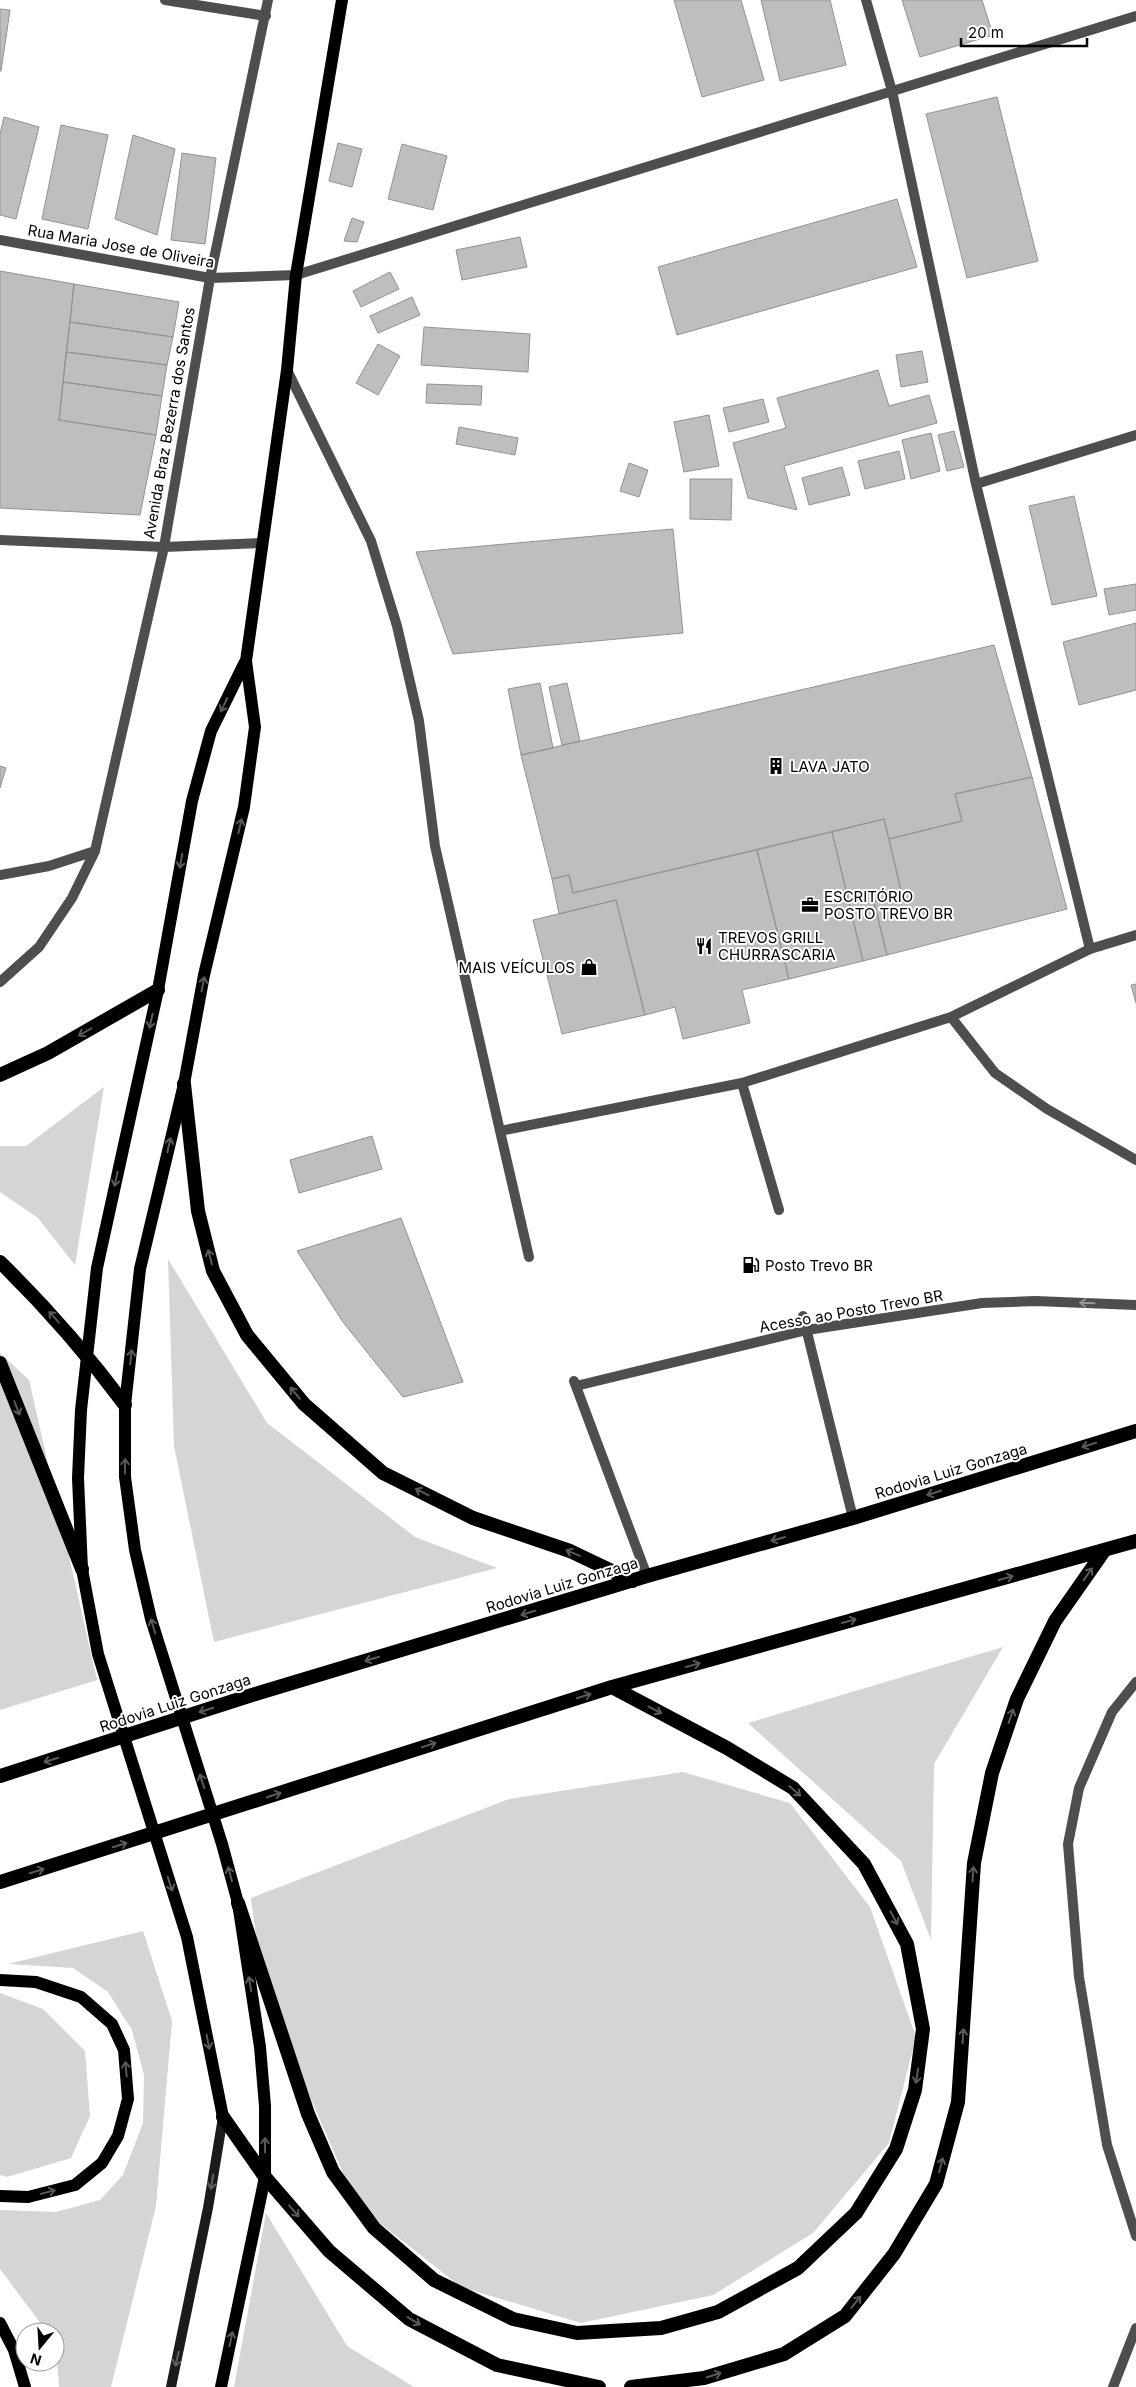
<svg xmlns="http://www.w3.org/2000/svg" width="1136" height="2387" font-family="Inter,sans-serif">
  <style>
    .green { fill: #d5d5d5 }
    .building { fill: #bebebe; stroke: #929292 }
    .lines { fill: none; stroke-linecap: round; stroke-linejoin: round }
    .service { stroke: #4e4e4e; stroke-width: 10 }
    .minor { stroke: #4e4e4e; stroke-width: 10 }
    .secondary { stroke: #1b1b1b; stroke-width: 10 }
    .primary { stroke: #000; stroke-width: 12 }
    .trunk { stroke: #000; stroke-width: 14 }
    .oneway { stroke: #595959 }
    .oneway2 { stroke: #959595 }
    .oneway3 { stroke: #5f5f5f }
    .labels { text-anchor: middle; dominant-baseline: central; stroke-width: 4; stroke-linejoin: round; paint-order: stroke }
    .street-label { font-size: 15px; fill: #000; stroke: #fff }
    .poi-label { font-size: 15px; fill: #000; stroke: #fff; text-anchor: start }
  </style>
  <rect width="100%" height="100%" fill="#fff"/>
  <path class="green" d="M104,1087l-29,178 -37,-47 -38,-26v-46h26z
    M168,1259l99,164 148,114 82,31 -283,74 -40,-196z
    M0,1353l29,27 68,300 -97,30z
    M1003,1647l-69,117 -3,176 -30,-79 -153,-138z
    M683,1772l107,31 80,104 46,130 -27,106 -76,90 -100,62 -132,28 -120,-36 -104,-82 -94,-216 -12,-91 258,-99z
    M143,1931l29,90 -16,185 -45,181h-52l-4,-55h-8l-47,-63v-59l56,2 44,-12 23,-25 20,-52 1,-48 -12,-45 -24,-38 -35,-24 -65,-4z
    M0,1993l43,16 42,42 5,65 -19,42 -64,19 -7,-2z
    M266,2213l81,133 67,41h-180z"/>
  <path class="building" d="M674,0h67l23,80 -62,17z
    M761,0h69l16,65 -66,16z
    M902,0h80l11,35 -73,22z
    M0,9l10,1 -9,61h-1z
    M997,97l41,164 -71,17 -41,-164z
    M4,117l35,10 -23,92 -16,-4v-81z
    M61,125l47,10 -20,94 -46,-10z
    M133,135l42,14 -18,86 -42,-16z
    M338,143l24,6 -10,38 -23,-6z
    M402,144l45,12 -14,54 -45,-11z
    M182,153l34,5 -11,86 -34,-4z
    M897,199l20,68 -240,68 -19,-68z
    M352,218l12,4 -7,20 -13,-1z
    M520,237l7,30 -65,13 -6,-30z
    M0,271l74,13 -15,136 97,15 -16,80 -140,-7z
    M390,272l9,17 -38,18 -8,-16z
    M74,284l105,18 -6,35 -103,-15z
    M412,297l8,18 -42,18 -8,-17z
    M70,322l103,15 -6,28 -101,-13z
    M424,327l106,7 -2,38 -107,-7z
    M378,344l22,12 -22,39 -22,-12z
    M922,351l6,31 -27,5 -5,-32z
    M66,352l101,13 -5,31 -99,-14z
    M878,370l11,36 40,-11 8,28 -153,43 13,44 -49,-12 -15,-55 53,-15 -9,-30z
    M63,382l99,14 -6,39 -97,-15z
    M427,384l55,2 -1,19 -55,-2z
    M763,399l6,23 -40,10 -6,-24z
    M709,415l10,51 -35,6 -10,-50z
    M459,427l59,11 -3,17 -59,-11z
    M954,431l10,36 -17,4 -9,-36z
    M931,433l9,38 -29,8 -9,-39z
    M899,451l6,28 -40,10 -7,-28z
    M629,463l19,7 -9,27 -19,-6z
    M842,467l8,28 -41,10 -7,-27z
    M690,479h42l-1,41 -41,-1z
    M1074,496l23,100 -45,9 -23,-99z
    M673,529l10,104 -230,21 -37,-102z
    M1136,584v26l-27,5 -5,-26z
    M1136,623v67l-57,15 -16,-63z
    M994,645l38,132 -77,17 7,27 -73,18 -5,-20 -311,74 -4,-18 -17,4 -31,-124z
    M540,683l13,65 -32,7 -13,-66z
    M567,683l13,58 -18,4 -13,-58z
    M0,766l6,2 -6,20z
    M1032,777l35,132 -180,46 -13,-53 28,-7 -13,-56 73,-18 -7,-27z
    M884,819l18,76 -28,7 13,53 -24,6 -31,-129z
    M832,832l31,129 -74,18 -32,-129z
    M757,850l32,129 -47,11 8,33 -67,16 -8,-32 -30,8 -29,-115 -57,14 -7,-35 17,-4 4,18z
    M616,900l29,115 -83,19 -29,-114z
    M1136,984v19l-5,-18z
    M372,1136l10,33 -83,24 -9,-33z
    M401,1218l62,164 -60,15 -60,-75 -46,-71z"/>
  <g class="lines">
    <path class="service" d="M287,370l84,171 26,85 22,95 16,125 65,285 242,-48 209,-66 139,-68
      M951,1017l44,56 52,36 89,51
      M742,1083l37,127
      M500,1131l29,126
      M803,1316l50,202
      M574,1381l73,195
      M576,1386l231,-56 175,-27 53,-2 101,4"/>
    <path class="minor" d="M165,0l101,16
      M866,0l26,91 84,393 114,465 46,-14
      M0,240l210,38 86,-3 840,-259
      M976,484l160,-49
      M0,540l164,7 98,-4
      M0,875l49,-9 46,-15
      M0,982l39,-35 33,-49 23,-47 69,-304 46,-269 58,-278
      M1136,1682l-24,30 -33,76 -11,56 11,133 28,168 29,91
      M1113,2387l23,-59"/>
    <path class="secondary" d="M171,2387l37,-179 15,-91"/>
    <path class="primary" d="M0,1980l36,2 45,15 31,27 12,26 4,49 -10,37 -16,27 -27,22 -47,12 -28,-1
      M223,2117l-36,-180 -89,-283 -16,-85 -4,-91 3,-68 16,-142 61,-278 34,-189 19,-70 34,-69
      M0,2323l14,27 11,37
      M221,2387l44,-210v-71l-5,-59 -22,-144 -16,-59 -71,-225 -16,-69 -10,-73v-72l15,-136 44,-185 20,-109 40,-168 11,-80 -9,-66 41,-291 9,-95 46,-275"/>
    <path class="trunk" d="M0,1075l48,-22 110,-63
      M184,1084l14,127 15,60 34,64 57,69 79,69 90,45 97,33 63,30
      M0,1262c46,45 87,92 125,143
      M0,1363l82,206
      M0,1776l252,-81 395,-119 206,-58 283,-87
      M0,1882l612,-195 524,-146
      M238,1903l70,211 25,58 41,56 60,52 79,39 64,14 84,-5 57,-16 80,-44 58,-55 40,-64 19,-59 8,-61 -16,-85 -43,-80 -71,-76 -66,-40 -115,-61
      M223,2117l42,60 64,74 80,68 88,46 102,22
      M631,2387l73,-9 80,-24 61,-38 49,-62 42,-70 22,-82 16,-239 18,-90 25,-74 38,-78 49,-70"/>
  </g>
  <defs><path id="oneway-shaft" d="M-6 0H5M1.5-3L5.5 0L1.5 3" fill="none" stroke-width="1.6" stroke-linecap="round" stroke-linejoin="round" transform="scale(1.25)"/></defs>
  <g class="oneway">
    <use href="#oneway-shaft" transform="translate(224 705) rotate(116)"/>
    <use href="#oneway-shaft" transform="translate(240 826) rotate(-77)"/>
    <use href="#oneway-shaft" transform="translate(181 861) rotate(100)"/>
    <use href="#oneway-shaft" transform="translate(203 984) rotate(-79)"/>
    <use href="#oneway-shaft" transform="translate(151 1021) rotate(103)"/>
    <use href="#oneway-shaft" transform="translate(85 1032) rotate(150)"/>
    <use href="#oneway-shaft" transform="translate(169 1145) rotate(-77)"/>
    <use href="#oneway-shaft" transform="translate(116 1179) rotate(102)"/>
    <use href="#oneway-shaft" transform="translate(210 1257) rotate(-105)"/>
    <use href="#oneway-shaft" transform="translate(54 1317) rotate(-132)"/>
    <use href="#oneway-shaft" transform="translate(131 1357) rotate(-84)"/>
    <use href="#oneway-shaft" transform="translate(295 1393) rotate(-130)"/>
    <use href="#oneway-shaft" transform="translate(17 1408) rotate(69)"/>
    <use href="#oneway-shaft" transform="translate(1089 1445) rotate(163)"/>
    <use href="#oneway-shaft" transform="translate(125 1466) rotate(-89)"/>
    <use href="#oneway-shaft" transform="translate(422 1492) rotate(-153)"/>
    <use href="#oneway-shaft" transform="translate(934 1493) rotate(163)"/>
    <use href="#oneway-shaft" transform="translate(778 1539) rotate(164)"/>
    <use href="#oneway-shaft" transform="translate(573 1553) rotate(-157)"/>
    <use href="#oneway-shaft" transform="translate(1088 1574) rotate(-55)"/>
    <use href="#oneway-shaft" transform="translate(1006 1578) rotate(-15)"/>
    <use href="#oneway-shaft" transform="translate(528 1613) rotate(163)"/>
    <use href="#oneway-shaft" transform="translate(849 1621) rotate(-15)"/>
    <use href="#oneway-shaft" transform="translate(153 1626) rotate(-107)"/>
    <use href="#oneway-shaft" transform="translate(372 1659) rotate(163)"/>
    <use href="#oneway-shaft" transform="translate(693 1665) rotate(-15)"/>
    <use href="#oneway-shaft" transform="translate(584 1696) rotate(-18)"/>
    <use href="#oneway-shaft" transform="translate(206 1710) rotate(162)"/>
    <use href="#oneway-shaft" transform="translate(655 1710) rotate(28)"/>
    <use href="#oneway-shaft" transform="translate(1011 1716) rotate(-71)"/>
    <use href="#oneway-shaft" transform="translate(429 1745) rotate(-18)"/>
    <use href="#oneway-shaft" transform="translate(51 1760) rotate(162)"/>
    <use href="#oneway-shaft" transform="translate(202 1781) rotate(-108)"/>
    <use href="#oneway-shaft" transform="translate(795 1791) rotate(42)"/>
    <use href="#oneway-shaft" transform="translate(274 1795) rotate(-18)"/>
    <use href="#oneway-shaft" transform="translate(120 1845) rotate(-18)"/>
    <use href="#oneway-shaft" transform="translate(37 1871) rotate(-17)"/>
    <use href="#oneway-shaft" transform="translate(230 1874) rotate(-105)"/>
    <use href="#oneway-shaft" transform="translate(973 1874) rotate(-86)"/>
    <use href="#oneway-shaft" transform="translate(170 1884) rotate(72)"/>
    <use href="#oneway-shaft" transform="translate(894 1918) rotate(62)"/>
    <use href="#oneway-shaft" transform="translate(250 1984) rotate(-99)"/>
    <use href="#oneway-shaft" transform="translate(963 2036) rotate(-86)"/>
    <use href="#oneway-shaft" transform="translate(208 2042) rotate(79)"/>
    <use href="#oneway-shaft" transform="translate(126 2069) rotate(-95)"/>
    <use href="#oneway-shaft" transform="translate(917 2076) rotate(98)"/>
    <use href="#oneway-shaft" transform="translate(265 2145) rotate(-90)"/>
    <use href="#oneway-shaft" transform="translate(941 2165) rotate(-75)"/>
    <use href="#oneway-shaft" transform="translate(48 2192) rotate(-15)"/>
    <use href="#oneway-shaft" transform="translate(294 2211) rotate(49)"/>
    <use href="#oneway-shaft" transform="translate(856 2302) rotate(-51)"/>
    <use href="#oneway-shaft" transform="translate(414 2321) rotate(31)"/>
    <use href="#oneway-shaft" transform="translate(231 2339) rotate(-78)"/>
    <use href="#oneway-shaft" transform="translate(714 2375) rotate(-17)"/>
  </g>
  <use class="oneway2" href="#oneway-shaft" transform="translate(1087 1303) rotate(-178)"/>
  <g class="oneway3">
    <use href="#oneway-shaft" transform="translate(212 2182) rotate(99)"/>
    <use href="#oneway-shaft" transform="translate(177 2359) rotate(103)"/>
  </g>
  <defs>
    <g id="building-bare" transform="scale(1.35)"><path d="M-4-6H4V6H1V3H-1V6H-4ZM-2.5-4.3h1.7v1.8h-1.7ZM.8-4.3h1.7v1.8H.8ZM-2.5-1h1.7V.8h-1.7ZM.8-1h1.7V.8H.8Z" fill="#000" stroke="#fff" stroke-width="2.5" paint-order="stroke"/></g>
    <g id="office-bare" transform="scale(1.35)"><path d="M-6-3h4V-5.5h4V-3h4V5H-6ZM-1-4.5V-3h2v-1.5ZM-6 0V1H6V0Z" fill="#000" stroke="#fff" stroke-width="2.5" paint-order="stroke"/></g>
    <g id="restaurant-bare" transform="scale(1.35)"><path d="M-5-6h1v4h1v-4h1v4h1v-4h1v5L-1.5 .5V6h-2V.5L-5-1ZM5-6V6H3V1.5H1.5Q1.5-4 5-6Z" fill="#000" stroke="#fff" stroke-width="2.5" paint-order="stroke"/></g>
    <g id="shop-bare" transform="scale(1.35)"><path d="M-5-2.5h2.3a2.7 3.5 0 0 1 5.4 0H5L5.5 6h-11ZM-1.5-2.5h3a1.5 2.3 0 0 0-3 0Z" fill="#000" stroke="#fff" stroke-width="2.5" paint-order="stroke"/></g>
    <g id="fuel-bare" transform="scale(1.35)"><path d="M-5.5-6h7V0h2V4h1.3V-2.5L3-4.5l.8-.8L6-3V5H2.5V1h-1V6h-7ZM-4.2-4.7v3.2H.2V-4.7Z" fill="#000" stroke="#fff" stroke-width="2.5" paint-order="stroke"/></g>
  </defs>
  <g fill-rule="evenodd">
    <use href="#building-bare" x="776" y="766"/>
    <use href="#office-bare" x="810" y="905"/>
    <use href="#restaurant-bare" x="704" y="946"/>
    <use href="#shop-bare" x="589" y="967"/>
    <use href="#fuel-bare" x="751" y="1265"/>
  </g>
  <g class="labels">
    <g class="street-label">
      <text transform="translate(121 246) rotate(10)">Rua Maria Jose de Oliveira</text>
      <text transform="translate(169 423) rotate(-80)">Avenida Braz Bezerra dos Santos</text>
      <text transform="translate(851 1311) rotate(-10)">Acesso ao Posto Trevo BR</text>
      <text transform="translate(951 1471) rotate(-17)">Rodovia Luiz Gonzaga</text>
      <text transform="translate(562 1585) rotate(-17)">Rodovia Luiz Gonzaga</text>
      <text transform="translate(175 1703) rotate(-18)">Rodovia Luiz Gonzaga</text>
    </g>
    <g class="poi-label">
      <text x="790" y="766">LAVA JATO</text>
      <text x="824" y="896">ESCRITÓRIO<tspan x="824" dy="17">POSTO TREVO BR</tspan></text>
      <text x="718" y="937">TREVOS GRILL<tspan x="718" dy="17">CHURRASCARIA</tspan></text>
      <text x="575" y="967" text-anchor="end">MAIS VEÍCULOS</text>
      <text x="765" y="1265">Posto Trevo BR</text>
    </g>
  </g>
  <g transform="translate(40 2347) rotate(198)"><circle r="24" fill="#ffffff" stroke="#999999"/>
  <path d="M0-4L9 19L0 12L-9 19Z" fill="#000000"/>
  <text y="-8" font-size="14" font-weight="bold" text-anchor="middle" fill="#000000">N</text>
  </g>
  <path d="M961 38v8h126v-8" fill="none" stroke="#000000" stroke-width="2.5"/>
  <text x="968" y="38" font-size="15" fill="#000000" stroke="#ffffff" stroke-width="4" paint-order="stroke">20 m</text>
</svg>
